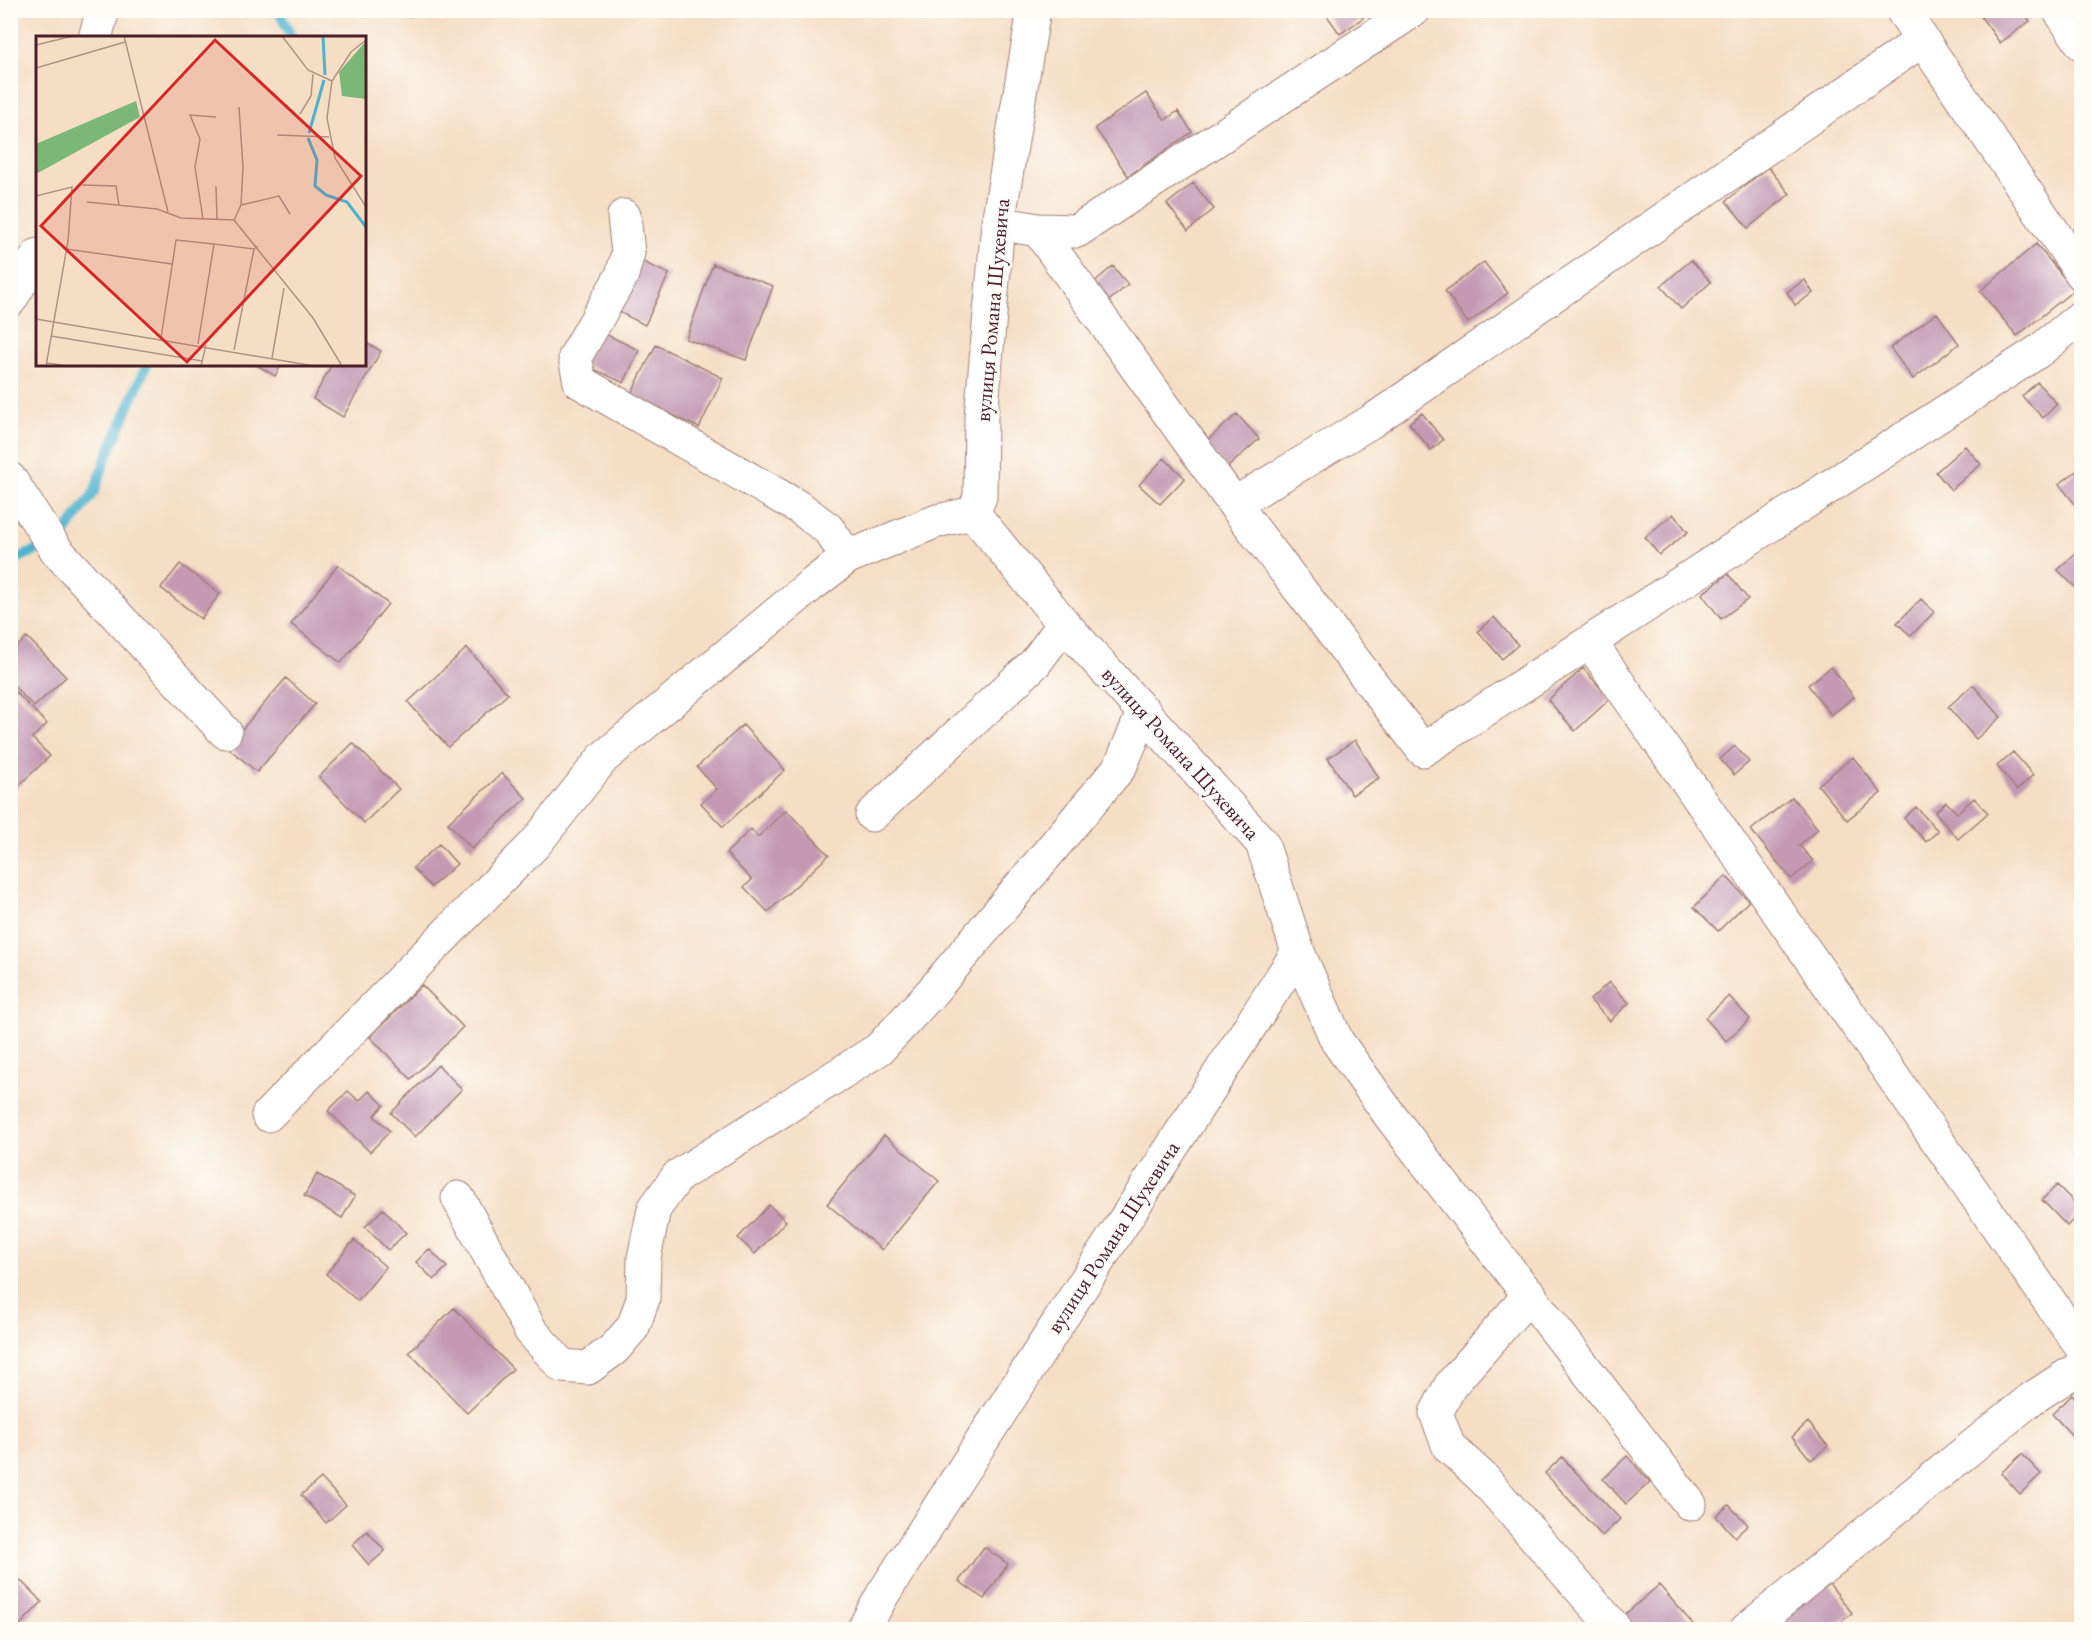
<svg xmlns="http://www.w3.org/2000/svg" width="2092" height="1640" font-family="'EB Garamond',serif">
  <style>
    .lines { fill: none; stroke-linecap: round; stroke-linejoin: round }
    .stream { stroke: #4eb2cd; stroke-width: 10 }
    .building { fill: #c399b3 }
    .minor-casing { stroke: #a07e78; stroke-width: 35 }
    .minor { stroke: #fff; stroke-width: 33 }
    .labels { text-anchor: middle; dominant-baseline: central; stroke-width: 6; stroke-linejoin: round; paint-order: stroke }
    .street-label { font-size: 22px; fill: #4a1f2b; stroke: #fdfcf7 }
    .inset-river { fill: none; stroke: #4eb2cd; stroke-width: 3 }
    .inset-road { fill: none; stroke: #b19287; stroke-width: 1.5 }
    .view { fill: #d62828; fill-opacity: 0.15; stroke: #d62828; stroke-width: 3 }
    .inset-edge { fill: none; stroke: #4a1f2b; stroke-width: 3 }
  </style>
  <rect width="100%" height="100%" fill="#fdfcf7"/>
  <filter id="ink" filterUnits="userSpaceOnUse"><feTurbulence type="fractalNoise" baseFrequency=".0167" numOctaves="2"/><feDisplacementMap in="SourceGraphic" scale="12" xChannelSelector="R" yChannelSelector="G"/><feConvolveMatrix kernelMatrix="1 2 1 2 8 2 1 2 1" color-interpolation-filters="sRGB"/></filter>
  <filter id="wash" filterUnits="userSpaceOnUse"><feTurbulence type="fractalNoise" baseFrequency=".008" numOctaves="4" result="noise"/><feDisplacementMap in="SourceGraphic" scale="24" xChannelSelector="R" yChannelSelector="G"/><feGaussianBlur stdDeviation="1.35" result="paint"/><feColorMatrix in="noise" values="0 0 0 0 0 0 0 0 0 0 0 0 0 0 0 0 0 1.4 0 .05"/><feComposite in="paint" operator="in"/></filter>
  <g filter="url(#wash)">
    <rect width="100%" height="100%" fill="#f5dec4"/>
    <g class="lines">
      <path class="stream" d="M278,10l14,28
        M66,531l28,-38 11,-32 42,-97
        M10,562l27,-12"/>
    </g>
    <g id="blocks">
      <path class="building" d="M349,10h61l-1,7z
        M1323,10h34l6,8 -23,16z
        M1976,10h47l7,11 -30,22z
        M1146,93l19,27 13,-9 14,21 -64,44 -33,-48z
        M1768,167l22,27 -42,34 -22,-27z
        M1193,183l21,26 -26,22 -21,-27z
        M2036,244l38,46 -57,46 -37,-45z
        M1691,260l20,22 -30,27 -20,-23z
        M641,261l28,13 -24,51 -28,-14z
        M1484,262l24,31 -40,30 -23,-32z
        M713,264l60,22 -27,74 -60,-21z
        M1113,266l15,19 -28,23 -15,-18z
        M1805,280l8,13 -18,12 -8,-13z
        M1937,313l22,31 -46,35 -23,-31z
        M599,331l40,19 -15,33 -41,-19z
        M364,342l17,9 -38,66 -30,-18 19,-35h32z
        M656,345l67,33 -24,50 -68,-34z
        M255,364h27l-7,12z
        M2037,382l20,22 -14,14 -21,-22z
        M1422,413l21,27 -12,10 -22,-27z
        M1237,414l22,25 -32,29 -23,-25z
        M1965,446l16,18 -30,26 -15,-18z
        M1164,458l21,20 -25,26 -21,-19z
        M2082,467v32l-7,5 -16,-20z
        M1673,514l15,18 -29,23 -14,-18z
        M2082,547v36l-6,5 -18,-18z
        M180,564l40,30 -19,25 -40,-31z
        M338,565l50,39 -47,59 -50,-39z
        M1728,574l20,25 -27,20 -19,-25z
        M1921,599l13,13 -23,24 -14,-13z
        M1494,617l24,28 -16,14 -24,-28z
        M27,637l39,40 -32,30 -24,-25v-29z
        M467,648l41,46 -60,53 -40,-45z
        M1831,667l23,30 -23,18 -23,-30z
        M1583,668l27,31 -35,32 -27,-31z
        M286,678l29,26 -58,68 -30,-25z
        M1973,685l28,32 -25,22 -28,-32z
        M10,686l37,38 -15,14 18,18 -40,38v-57l7,-6 -7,-8z
        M743,725l42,45 -62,57 -22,-24 16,-14 -20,-22z
        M1355,740l24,38 -27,17 -24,-37z
        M353,743l46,46 -35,34 -45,-46z
        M1735,746l14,16 -15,13 -14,-16z
        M2013,752l20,23 -16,15 -20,-24z
        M1853,757l28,36 -34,27 -29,-35z
        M502,773l24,25 -54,51 -24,-26z
        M1792,797l26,32 -19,16 14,16 -22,18 -40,-49z
        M1974,798l14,15 -30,26 -23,-27 11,-10 11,11z
        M1916,807l22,24 -12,11 -22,-24z
        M786,810l43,45 -61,57 -24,-25 8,-7 -26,-27 25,-24 7,8z
        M439,844l18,20 -26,23 -18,-19z
        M1726,876l23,25 -31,30 -24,-24z
        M1609,982l20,21 -19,18 -20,-21z
        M422,985l41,42 -52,52 -41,-42z
        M1729,996l21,23 -24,22 -21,-23z
        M438,1065l24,24 -47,48 -24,-24z
        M348,1091l11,10 10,-10 15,14 -10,11 16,15 -20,21 -42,-41z
        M884,1135l55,46 -57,69 -55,-46z
        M317,1174l38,22 -13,22 -38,-22z
        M2057,1185l25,25 -15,16 -25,-26z
        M769,1205l17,16 -31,33 -17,-16z
        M383,1209l23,24 -18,17 -23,-23z
        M354,1240l32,27 -28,34 -32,-27z
        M429,1249l18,18 -13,13 -18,-18z
        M454,1308l59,61 -46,44 -58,-61z
        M2072,1395l10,10v41l-30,-32z
        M1808,1422l20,24 -17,14 -19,-23z
        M2022,1454l19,20 -21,20 -19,-21z
        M1627,1456l23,26 -24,22 -23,-25z
        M1562,1457l58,62 -18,17 -57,-63z
        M321,1478l25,27 -20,18 -25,-28z
        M1729,1505l19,20 -13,12 -19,-21z
        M367,1531l18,20 -16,14 -17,-20z
        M984,1547l24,17 -24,35 -25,-18z
        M10,1570l32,32 -27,28h-5z
        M1824,1577l28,36 -21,17h-43l-12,-15z
        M1659,1585l39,45h-76l-6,-8z"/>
    </g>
  </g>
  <g filter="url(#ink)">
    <use href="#blocks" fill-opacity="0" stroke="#a07e78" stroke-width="1.5"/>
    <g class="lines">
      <g class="minor-casing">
        <path id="minor" d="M1034,10l-36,213 -17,194 -1,80 -7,16 91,111 198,219 36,109 39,89 54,76 299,387
          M1902,10l180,264
          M2059,10l23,34
          M95,38l8,-28
          M624,216l4,37 -6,22 -47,82 5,25 220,126 28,21 20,28
          M998,223l40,7 196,274 138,-83 549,-380
          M1038,230l39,1 337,-221
          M10,300l28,-45
          M10,479l47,72 168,181
          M1234,504l189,246 616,-399 43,-35
          M1590,642l492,706
          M872,815l163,-152 29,-39
          M268,1115l267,-271 68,-86 207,-172 38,-29 89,-36 36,-8
          M458,1198l73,133 31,35 26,2 26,-19 19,-22 10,-28 1,-41 10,-49 24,-33 201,-127 51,-55 190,-227 24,-56
          M1530,1294l-80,92 -14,27 13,34 34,31 130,148
          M863,1630l20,-36 415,-642
          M1746,1630l285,-231 51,-33"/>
      </g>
      <use href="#minor" class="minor"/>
    </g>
  </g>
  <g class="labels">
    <g class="street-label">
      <text transform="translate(992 310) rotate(-85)">вулиця Романа Шухевича</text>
      <text transform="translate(1181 753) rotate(48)">вулиця Романа Шухевича</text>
      <text transform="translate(1113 1237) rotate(-57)">вулиця Романа Шухевича</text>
    </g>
  </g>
  <g transform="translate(36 36)">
    <rect width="330" height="330" fill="#f5dec4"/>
    <path d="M330,5v58l-24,-3 -3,-24zM100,65l4,16 -104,57v-30z" fill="#7bb878"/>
    <path class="inset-river" d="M287,0l2,39M273,97l15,-53M272,102l9,22 -2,26 11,9 21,7 19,25"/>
    <path class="inset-road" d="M88,0l44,176M246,0l26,34 24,11M330,4l-15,12 -19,29 -5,37 8,40 31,49M0,9l37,-9M0,32l89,-26M264,78l11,-18 2,-22M241,99l52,2M46,149l34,1 3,19M180,150l1,33M0,160l36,-9 -4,54 -22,125M51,166l70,7 24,9 53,2 79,98 29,48M205,169l38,-9 11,18M167,183l-8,-52 5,-28 -10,-24 26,2M198,184l7,-15 2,-38 -4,-60M30,213l106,15M0,283l278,47M15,300l151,25M125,302l15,-98 38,4M162,308l16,-100 40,5 4,-3M198,314l20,-101M236,322l12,-70M11,327l20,3M165,330l5,-21"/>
    <path class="view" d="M179,4l146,136 -174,186 -146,-136z"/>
    <rect width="330" height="330" class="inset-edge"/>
  </g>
  <rect width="2092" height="1640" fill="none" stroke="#fdfcf7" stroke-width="36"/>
</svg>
